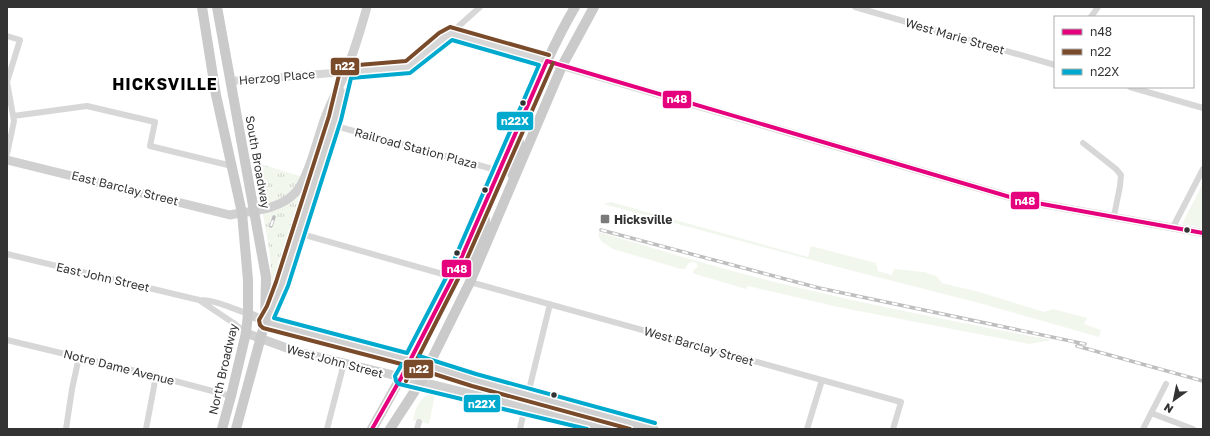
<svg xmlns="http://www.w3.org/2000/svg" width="1210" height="436" font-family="'Golos Text',sans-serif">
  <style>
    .green { fill: #f2f7ee }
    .park { fill: url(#park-tufts) }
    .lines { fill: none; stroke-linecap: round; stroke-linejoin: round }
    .minor { stroke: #d7d7d7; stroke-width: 6 }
    .tertiary { stroke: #d7d7d7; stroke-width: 8 }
    .secondary { stroke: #d0d0d0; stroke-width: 9 }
    .primary { stroke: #cacaca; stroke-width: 10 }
    .rail-casing { stroke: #bebebe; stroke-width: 3.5 }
    .rail { stroke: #fff; stroke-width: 2; stroke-dasharray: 6; stroke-linecap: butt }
    .bus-1-casing { stroke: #fff; stroke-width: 7 }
    .bus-2-casing { stroke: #fff; stroke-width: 7 }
    .bus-3-casing { stroke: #fff; stroke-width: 7 }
    .bus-1 { stroke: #e5007d; stroke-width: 4 }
    .bus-2 { stroke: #7a4b2a; stroke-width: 4 }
    .bus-3 { stroke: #00a9ce; stroke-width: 4 }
    .bus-dot { fill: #333; stroke: #fff; stroke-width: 1.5 }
    .poi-dot { fill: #7a7a7a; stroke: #fff; stroke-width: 1.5 }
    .labels { text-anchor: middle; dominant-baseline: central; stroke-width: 4; stroke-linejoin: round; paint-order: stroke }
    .street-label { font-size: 12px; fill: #333; stroke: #fff }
    .poi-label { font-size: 12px; font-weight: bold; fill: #333; stroke: #fff; text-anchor: start }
    .district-label { font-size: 16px; font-weight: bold; letter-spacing: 1px; fill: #000; stroke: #fff }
    .line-badge { stroke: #fff; stroke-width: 1.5 }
    .badge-label { font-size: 11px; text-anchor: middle; font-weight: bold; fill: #fff }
  </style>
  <defs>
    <pattern id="park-tufts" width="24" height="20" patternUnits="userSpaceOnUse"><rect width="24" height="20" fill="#f2f7ee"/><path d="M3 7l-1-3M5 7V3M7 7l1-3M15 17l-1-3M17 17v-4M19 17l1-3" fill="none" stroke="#d0d4cd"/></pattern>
  </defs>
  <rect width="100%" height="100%" fill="#fff"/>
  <path class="green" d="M1203,183v45l-21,-4z
    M611,202l197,55 3,-11 65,17 2,8 14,4 2,-6 30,3 12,4 6,7 41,10 61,19 9,-3 34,9 -3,6 17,6 -2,7 -120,-34 -145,-37 -231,-62z
    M599,232c66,20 133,40 201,56 83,20 168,36 252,52l-23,4 -191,-37 -90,-21 -2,3 -51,-15 -2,-1 1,-4 4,-2 -2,-4 -4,-1 -4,2 -3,5h-4l-68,-20 -11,-7 -3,-5z
    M429,395h6l-6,29 -16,-4c3,-11 4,-20 16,-25z"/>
  <path class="park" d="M254,162l59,18 -44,128 2,-36 -1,-17z"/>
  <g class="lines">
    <path class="minor" d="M855,7l200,58
      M1091,17l7,-10
      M451,33l29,-26
      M7,36l13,4 -13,42 7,39 -7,33
      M1130,87l73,21
      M13,116l74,-10 68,16 -5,24 82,20
      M332,125l168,46
      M1083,143l33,26 5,6 -1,11 -6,30
      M1173,227l30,-58
      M298,233l155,44
      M7,254l192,46c17,0 33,8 49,14
      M470,282l431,120 -8,27
      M199,300l36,24 11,9
      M7,340l149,36 75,20
      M528,394l22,-90
      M1151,413l42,16
      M66,429l6,-40 7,-32
      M146,429l10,-53
      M327,429l17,-66
      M417,429l2,-7
      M520,429l5,-22
      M807,429l15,-49
      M1143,429l23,-45"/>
    <path class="tertiary" d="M231,81l177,-14 35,-29 8,-5 111,33 458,134 183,33"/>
    <path class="secondary" d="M7,160l223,55c22,-4 49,-5 65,-22 13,-13 23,-57 30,-75 6,-17 15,-32 21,-47 9,-21 15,-43 21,-64
      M248,314l28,11 135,35 63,20 54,14 79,23 47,12
      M265,322l7,-13 10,-25 53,-166 6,-26
      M246,333l49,18 318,78"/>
    <path class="primary" d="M202,7l14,88 26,118 6,67v34l-2,19 -15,63 -9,33
      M217,7l49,270 -1,45 -29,107
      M512,174l2,-14 5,-18 -1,-3
      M474,270l-1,-13 11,-31 1,-6 -2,-10
      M372,429c28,-50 57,-100 81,-152 17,-35 32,-72 48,-108 24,-54 44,-111 74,-162
      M390,429l30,-46 50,-101 92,-216 32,-59"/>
    <g class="rail-casing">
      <path id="rail" d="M271,226l3,-9
        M601,230l218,58 266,56
        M1077,346l126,35"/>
    </g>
    <use href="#rail" class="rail"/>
    <g class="bus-1-casing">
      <path id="bus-1" d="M372,429l29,-51 52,-101 94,-216 473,139 183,33"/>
    </g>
    <g class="bus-2-casing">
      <path id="bus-2" d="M549,55l-99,-28 -11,6 -33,28 -60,5 -4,2 -2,3 -11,45 -53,166 -9,24 -8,14 1,5 3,3 146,38 63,20 158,43
        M406,381l52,-102 95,-216"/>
    </g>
    <g class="bus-3-casing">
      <path id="bus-3" d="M452,40l87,25 -91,209 -41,79 -133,-35 14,-32 53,-166 10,-42 59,-5z
        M419,356l57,18 179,49
        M402,364l-7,12 1,5 3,3 188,45"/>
    </g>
    <use href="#bus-1" class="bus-1"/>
    <use href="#bus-2" class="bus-2"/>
    <use href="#bus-3" class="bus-3"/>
  </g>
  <g class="bus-dot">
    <circle cx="523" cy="103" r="3.5"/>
    <circle cx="485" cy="190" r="3.5"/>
    <circle cx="1187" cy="230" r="3.5"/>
    <circle cx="457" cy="253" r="3.5"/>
    <circle cx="554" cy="395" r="3.5"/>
  </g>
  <rect class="poi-dot" x="600" y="214" width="10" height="10" rx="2"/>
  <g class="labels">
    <g class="street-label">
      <text transform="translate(955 36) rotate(16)">West Marie Street</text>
      <text transform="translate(277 77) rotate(-5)">Herzog Place</text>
      <text transform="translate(416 148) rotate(15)">Railroad Station Plaza</text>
      <text transform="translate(258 162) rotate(80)">South Broadway</text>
      <text transform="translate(125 188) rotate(14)">East Barclay Street</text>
      <text transform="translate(103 277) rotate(13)">East John Street</text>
      <text transform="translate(699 346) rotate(16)">West Barclay Street</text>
      <text transform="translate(335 361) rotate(15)">West John Street</text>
      <text transform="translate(119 367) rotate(14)">Notre Dame Avenue</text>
      <text transform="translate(223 369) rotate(-77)">North Broadway</text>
    </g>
    <g class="poi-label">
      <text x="614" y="219">Hicksville</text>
    </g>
    <g class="district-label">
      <text x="165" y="84">HICKSVILLE</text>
    </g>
  </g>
  <g class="line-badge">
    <rect x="330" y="57" width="30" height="19" rx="4" fill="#7a4b2a"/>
    <rect x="662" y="90" width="30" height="19" rx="4" fill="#e5007d"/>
    <rect x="496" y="111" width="38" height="20" rx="4" fill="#00a9ce"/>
    <rect x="1010" y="191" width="30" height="19" rx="4" fill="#e5007d"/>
    <rect x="441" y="259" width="31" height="19" rx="4" fill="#e5007d"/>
    <rect x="403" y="359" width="31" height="20" rx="4" fill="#7a4b2a"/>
    <rect x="463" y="394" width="38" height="19" rx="4" fill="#00a9ce"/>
  </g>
  <g class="badge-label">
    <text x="345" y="70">n22</text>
    <text x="677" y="103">n48</text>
    <text x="515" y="125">n22X</text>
    <text x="1025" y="205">n48</text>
    <text x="457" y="273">n48</text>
    <text x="419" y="373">n22</text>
    <text x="482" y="408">n22X</text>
  </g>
  <rect width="1210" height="436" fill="none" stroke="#333333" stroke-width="16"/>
  <rect x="1054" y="16" width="140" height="72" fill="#ffffff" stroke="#adadad"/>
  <rect x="1062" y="29" width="20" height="6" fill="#e5007d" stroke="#adadad"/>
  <text x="1090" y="36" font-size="12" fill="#333333">n48</text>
  <rect x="1062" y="49" width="20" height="6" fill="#7a4b2a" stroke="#adadad"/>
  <text x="1090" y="56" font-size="12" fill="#333333">n22</text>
  <rect x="1062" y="69" width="20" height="6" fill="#00a9ce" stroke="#adadad"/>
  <text x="1090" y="76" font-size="12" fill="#333333">n22X</text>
  <g transform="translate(1174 400) rotate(213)" stroke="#ffffff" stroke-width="3" paint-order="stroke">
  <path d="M0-3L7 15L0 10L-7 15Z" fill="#333333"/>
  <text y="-6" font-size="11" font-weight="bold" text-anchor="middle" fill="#333333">N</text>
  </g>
</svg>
